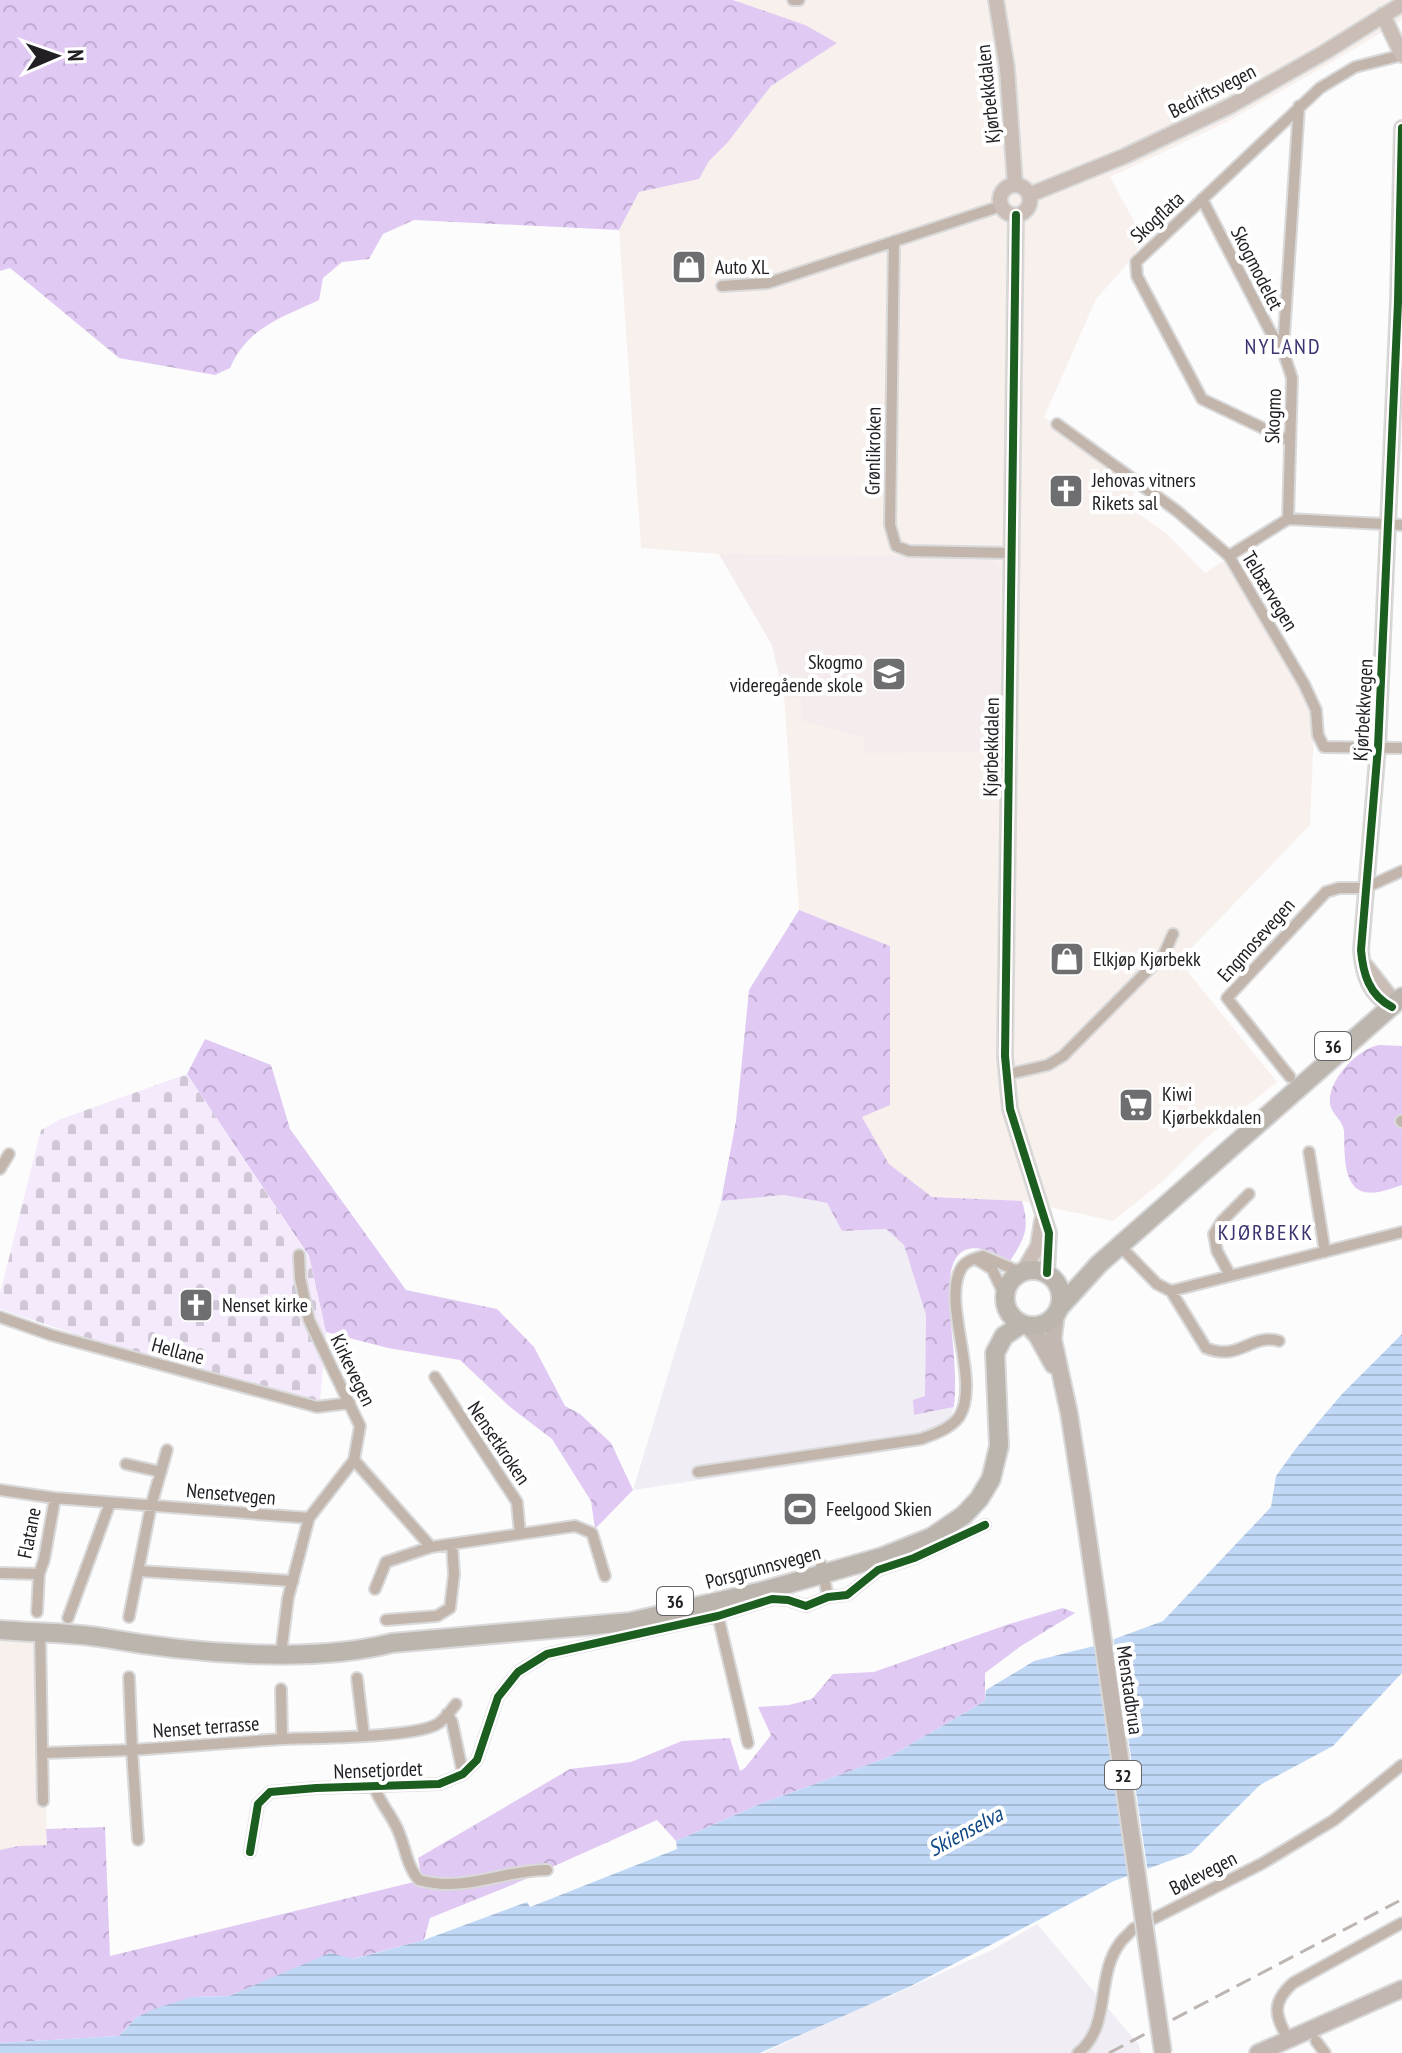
<svg xmlns="http://www.w3.org/2000/svg" width="1402" height="2053" font-family="'PT Sans Narrow',sans-serif">
  <style>
    .commercial { fill: #f8f0ec }
    .built { fill: #f1edf4 }
    .education { fill: #f4eced }
    .forest { fill: url(#forest-crowns) }
    .cemetery { fill: url(#cemetery-stones) }
    .water { fill: url(#water-rules) }
    .pier { fill: #fcfcfc }
    .lines { fill: none; stroke-linecap: round; stroke-linejoin: round }
    .street-casing { stroke: #d9d9da; stroke-width: 14 }
    .secondary-casing { stroke: #d9d9da; stroke-width: 18 }
    .primary-casing { stroke: #d9d9da; stroke-width: 20 }
    .highway-casing { stroke: #d9d9da; stroke-width: 22 }
    .street { stroke: #c2b5ac; stroke-width: 10 }
    .secondary { stroke: #c9bdb5; stroke-width: 14 }
    .primary { stroke: #c2b8b1; stroke-width: 16 }
    .highway { stroke: #bcb5ae; stroke-width: 18 }
    .rail { stroke: #bcb5b1; stroke-width: 3; stroke-dasharray: 16 8; stroke-linecap: butt }
    .primary-bridge-casing { stroke: #d9d9da; stroke-width: 20; stroke-linecap: butt }
    .primary-bridge { stroke: #c2b8b1; stroke-width: 16 }
    .cycleway-casing { stroke: #fff; stroke-width: 13 }
    .cycleway { stroke: #1b5e20; stroke-width: 8 }
    .labels { text-anchor: middle; dominant-baseline: central; stroke-width: 8; stroke-linejoin: round; paint-order: stroke }
    .shield { fill: #fff; stroke: #646366; stroke-width: 2 }
    .shield-label { font-size: 18px; font-weight: bold; fill: #222025 }
    .street-label { font-size: 20px; fill: #222025; stroke: #fff }
    .poi-label { font-size: 20px; fill: #222025; stroke: #fff; text-anchor: start }
    .neighbourhood-label { font-size: 22px; letter-spacing: 2px; fill: #3a3570; stroke: #fff }
    .water-label { font-size: 22px; font-style: italic; fill: #0e4785; stroke: #fff }
  </style>
  <defs>
    <pattern id="forest-crowns" width="20" height="18" patternUnits="userSpaceOnUse" patternTransform="scale(2)"><rect width="20" height="18" fill="#e0c9f3"/><path d="M2 6a3 3 0 1 1 6 0M12 15a3 3 0 1 1 6 0" fill="none" stroke="#c0acd0"/></pattern>
    <pattern id="cemetery-stones" width="16" height="16" patternUnits="userSpaceOnUse" patternTransform="scale(2)"><rect width="16" height="16" fill="#f4eafb"/><path d="M2 7V4a2 2 0 0 1 4 0v3zM10 15v-3a2 2 0 0 1 4 0v3z" fill="#d1c8d7"/></pattern>
    <pattern id="water-rules" width="6" height="5" patternUnits="userSpaceOnUse" patternTransform="scale(2)"><rect width="6" height="5" fill="#c0d8f6"/><path d="M0 2.5h6" fill="none" stroke="#a5b9d3"/></pattern>
  </defs>
  <rect width="100%" height="100%" fill="#fcfcfc"/>
  <path class="commercial" d="M737,0h665v20l-65,39 -108,62 -119,56 34,63 -21,29 -27,30 -52,118 93,70 -10,19 40,28 38,39 20,-13 45,69 41,83 3,18 -4,95 -131,136 98,121 -72,57 -42,42 -50,40 -91,-20 -90,-4 -43,-33 -27,-47 28,-171 -91,-36 -15,-214 -12,-51 -53,-91 -78,-6 -22,-318 20,-38 60,-13 10,-18 19,-19 43,-56 65,-43 -99,-40z
    M0,1637l43,2 4,206 -29,1 -18,4z"/>
  <path class="built" d="M784,1195l43,8 15,28 44,-2 18,16 22,70 -1,81 -10,19 39,-8 -9,27 -28,12 -50,9 -234,35 88,-289z
    M1037,1924l102,121 2,8h-378l84,-39 30,-24 5,10 110,-50z"/>
  <path class="education" d="M719,554l268,3 10,5 6,11 -3,8v164l-8,7 -128,1v-16l-62,-16 -1,-23 -17,-2 -12,-51z"/>
  <path class="forest" d="M0,0h733l72,25 32,18 -66,43 -43,56 -19,19 -10,18 -60,13 -20,38 -205,-10 -31,14 -14,25 -27,3 -19,16 -4,22c-38,18 -71,27 -89,68l-15,7 -96,-17 -109,-90 -10,3z
    M799,910l91,36v159l-28,12 27,47 43,33 90,4c8,28 3,37 -12,60 -76,-45 -61,39 -57,84 2,21 3,41 1,62l-40,8 -1,-15 12,-4 1,-81 -22,-70 -18,-16 -44,2 -15,-28 -43,-8 -63,6 15,-80 13,-131z
    M205,1039l66,26 19,64 116,161 91,19 37,38 31,59 15,8 31,29 22,47 -38,39 -4,-28 -39,-62 -42,-32 -50,-47 -72,-12 -62,-16 -17,-76 -122,-182z
    M1379,1045l23,1v139c-13,4 -30,12 -43,5 -17,-10 -14,-42 -15,-59 -1,-11 -12,-16 -14,-27 -3,-23 27,-55 49,-59z
    M1063,1608l12,5 -54,33 -36,27v28l-96,56 -129,47 -84,37 -19,-21 -145,65 -82,33 -6,22 -72,19 -22,-5 -101,42 -37,1 -55,20 -18,19 -119,7v-193l18,-4 29,-1 -1,-16 59,-2 5,129 312,-76 -4,-22 152,-89 61,-7 51,-21 48,-3 10,33 5,-3 26,-33 -13,-28 31,-2 23,-6 21,-25 41,-2 132,-47z"/>
  <path class="cemetery" d="M187,1074l122,183 17,75 -6,70 -239,-66 -81,-27v-15l41,-164 20,-11z"/>
  <path class="water" d="M1402,1334v339l-69,73 -73,39 -69,68 -77,28 -203,105 -151,67h-760v-10l119,-7 18,-19 20,-9 35,-11 37,-1 101,-43 23,6 71,-19 103,-38 3,5 147,-58 -1,-8 84,-37 129,-47 96,-56 1,-11 48,-29 64,-16 65,-24 108,-114 5,-31 21,-29 45,-53z"/>
  <path class="pier" d="M1113,1635l35,238 -16,6 -35,-238z"/>
  <g class="lines">
    <g class="street-casing">
      <path id="street" d="M793,0h6
        M1299,106l-16,245 9,27 -4,141 114,6
        M1202,199l68,132 13,20
        M894,241l-4,284 6,21 13,5 101,2
        M722,286l46,-3 233,-77
        M1057,424l120,87 52,45 75,128 12,26 2,25 6,12 78,1
        M1290,441l-88,-42 -65,-123 -1,-14 184,-174 35,-21 47,-12
        M1229,556l59,-37
        M1005,1075l43,-10 15,-9 101,-102 9,-20
        M1290,1077l-63,-79 99,-106 13,-4h26l37,-17
        M1401,1121l1,1
        M1309,1152l16,100
        M0,1169l9,-15
        M1120,1246l37,38 14,7 231,-59
        M976,1259l16,10 12,25
        M1230,1275l-13,-24 -3,-17 8,-13 27,-27
        M1171,1291l35,57c34,14 44,-15 73,-7
        M0,1317l51,18 248,67 18,5 33,-4
        M435,1377l82,125 3,32
        M354,1460l77,87 144,-21 17,7 13,43
        M126,1464l35,8
        M698,1472l223,-33c13,-5 29,-10 38,-22 23,-35 -19,-116 3,-150 5,-7 14,-9 21,-11l37,16
        M0,1490l55,8 254,20
        M821,1564l7,33
        M139,1571l154,10
        M0,1573l39,1
        M375,1589l11,-27 45,-15
        M37,1612l2,-38 5,-14 11,-62
        M718,1616l30,127
        M129,1617l22,-111 16,-56
        M68,1618l42,-115
        M386,1620l51,-4 13,-8 4,-34 -2,-30
        M40,1633l3,168
        M281,1653l7,-55 21,-80 45,-58 6,-34 -51,-106 -9,-42 -1,-23
        M129,1677l3,73 150,-11 -1,-50
        M357,1678l7,58
        M447,1714l5,8 11,52
        M282,1739c30,-1 137,-1 157,-16 7,-5 12,-13 17,-19
        M42,1753l90,-3 6,90
        M374,1786c5,15 15,26 22,40 9,17 10,40 23,54 45,13 84,-10 128,-10
        M250,1852l8,-48 12,-12 46,-4 123,-4 24,-10 14,-14 21,-63 20,-25 29,-18 171,-38 54,-17 16,1 18,6 22,-9 19,-2 31,-25 36,-12 71,-33
        M1288,2039c-13,-24 -17,-36 5,-56l109,-60
        M1316,2041l9,12
        M1078,2053c34,-27 17,-77 42,-110 3,-5 9,-9 13,-14l130,-66 71,-43 68,-55"/>
    </g>
    <g class="secondary-casing">
      <path id="secondary" d="M996,0l11,68 8,116
        M1383,15l19,40
        M1000 200a15 15 0 1 1 30 0a15 15 0 1 1-30 0Z
        M1029,195l96,-39 105,-50 95,-54 77,-48
        M1016,215l-11,841 5,53 39,124 -2,40
        M1366,966l22,28 4,13
        M1392,1007c-23,-12 -29,-33 -31,-57l17,-203 20,-445 4,-174
        M1024,1270l14,-24 4,-26"/>
    </g>
    <g class="primary-casing">
      <path id="primary" d="M1056,1313l-3,26 16,74 13,84
        M1028,1326l9,10 16,29
        M1258,2053l144,-64"/>
    </g>
    <g class="highway-casing">
      <path id="highway" d="M1005 1298a28 28 0 1 1 56 0a28 28 0 1 1-56 0Z
        M1059,1308l40,-44 303,-267
        M0,1630c34,3 71,2 105,8 83,15 205,26 287,5l238,-21 133,-31 119,-34 50,-20 32,-22 15,-16 12,-20 8,-33 -4,-93 9,-17 18,-12"/>
    </g>
    <use href="#street" class="street"/>
    <use href="#secondary" class="secondary"/>
    <use href="#primary" class="primary"/>
    <use href="#highway" class="highway"/>
    <path class="rail" d="M1109,2053l290,-152"/>
    <g class="primary-bridge-casing">
      <path id="primary-bridge" d="M1082,1497l81,556"/>
    </g>
    <use href="#primary-bridge" class="primary-bridge"/>
    <g class="cycleway-casing">
      <path id="cycleway" d="M1016,215l-11,841 5,53 39,124 -2,40
        M1392,1007c-23,-12 -29,-33 -31,-57l17,-203 20,-445 4,-174
        M250,1852l8,-48 12,-12 46,-4 123,-4 24,-10 14,-14 21,-63 20,-25 29,-18 171,-38 54,-17 16,1 18,6 22,-9 19,-2 31,-25 36,-12 71,-33"/>
    </g>
    <use href="#cycleway" class="cycleway"/>
  </g>
  <defs>
    <g id="shop-square" transform="scale(1.8)"><rect x="-9" y="-9" width="18" height="18" rx="4" fill="#6e6d70" stroke="#fff"/><path d="M-5-2.5h2.3a2.7 3.5 0 0 1 5.4 0H5L5.5 6h-11ZM-1.5-2.5h3a1.5 2.3 0 0 0-3 0Z" fill="#fff"/></g>
    <g id="church-square" transform="scale(1.8)"><rect x="-9" y="-9" width="18" height="18" rx="4" fill="#6e6d70" stroke="#fff"/><path d="M-1.2-6h2.4v3.5h3.3v2.4h-3.3V6h-2.4V-.1h-3.3v-2.4h3.3Z" fill="#fff"/></g>
    <g id="school-square" transform="scale(1.8)"><rect x="-9" y="-9" width="18" height="18" rx="4" fill="#6e6d70" stroke="#fff"/><path d="M0-5L7-2L0 1L-7-2ZM-4 1L0 2.5L4 1V4Q0 6-4 4Z" fill="#fff"/></g>
    <g id="supermarket-square" transform="scale(1.8)"><rect x="-9" y="-9" width="18" height="18" rx="4" fill="#6e6d70" stroke="#fff"/><path d="M-6-5.5h2.5l.6 2H6L4.5 2H-2.5L-4.4-4H-6ZM-1.5 3.2a1.3 1.3 0 1 0 .1 0ZM3 3.2a1.3 1.3 0 1 0 .1 0Z" fill="#fff"/></g>
    <g id="stadium-square" transform="scale(1.8)"><rect x="-9" y="-9" width="18" height="18" rx="4" fill="#6e6d70" stroke="#fff"/><path d="M0-5a6.5 5 0 1 0 0 10a6.5 5 0 1 0 0-10ZM-3.5-1.8h7v3.6h-7Z" fill="#fff"/></g>
  </defs>
  <g fill-rule="evenodd">
    <use href="#shop-square" x="689" y="267"/>
    <use href="#church-square" x="1066" y="491"/>
    <use href="#school-square" x="889" y="674"/>
    <use href="#shop-square" x="1067" y="959"/>
    <use href="#supermarket-square" x="1136" y="1105"/>
    <use href="#church-square" x="196" y="1305"/>
    <use href="#stadium-square" x="800" y="1509"/>
  </g>
  <g class="labels">
    <g class="shield">
      <rect x="1315" y="1032" width="36" height="28" rx="6"/>
      <rect x="657" y="1587" width="36" height="28" rx="6"/>
      <rect x="1105" y="1761" width="36" height="28" rx="6"/>
    </g>
    <g class="shield-label">
      <text x="1333" y="1046">36</text>
      <text x="675" y="1601">36</text>
      <text x="1123" y="1775">32</text>
    </g>
    <g class="street-label">
      <text transform="translate(1212 91) rotate(-27)">Bedriftsvegen</text>
      <text transform="translate(988 94) rotate(-96)">Kjørbekkdalen</text>
      <text transform="translate(1157 217) rotate(-43)">Skogflata</text>
      <text transform="translate(1257 268) rotate(63)">Skogmodelet</text>
      <text transform="translate(1273 416) rotate(-88)">Skogmo</text>
      <text transform="translate(873 451) rotate(-89)">Grønlikroken</text>
      <text transform="translate(1270 591) rotate(59)">Telbærvegen</text>
      <text transform="translate(1363 710) rotate(-87)">Kjørbekkvegen</text>
      <text transform="translate(991 747) rotate(-89)">Kjørbekkdalen</text>
      <text transform="translate(1256 940) rotate(-48)">Engmosevegen</text>
      <text transform="translate(178 1351) rotate(15)">Hellane</text>
      <text transform="translate(353 1370) rotate(64)">Kirkevegen</text>
      <text transform="translate(499 1443) rotate(56)">Nensetkroken</text>
      <text transform="translate(231 1494) rotate(5)">Nensetvegen</text>
      <text transform="translate(29 1533) rotate(-79)">Flatane</text>
      <text transform="translate(763 1567) rotate(-15)">Porsgrunnsvegen</text>
      <text transform="translate(1130 1690) rotate(82)">Menstadbrua</text>
      <text transform="translate(206 1727) rotate(-4)">Nenset terrasse</text>
      <text transform="translate(378 1770) rotate(-2)">Nensetjordet</text>
      <text transform="translate(1203 1873) rotate(-27)">Bølevegen</text>
    </g>
    <g class="poi-label">
      <text x="715" y="267">Auto XL</text>
      <text x="1092" y="480">Jehovas vitners<tspan x="1092" dy="23">Rikets sal</tspan></text>
      <text x="863" y="662" text-anchor="end">Skogmo<tspan x="863" dy="23">videregående skole</tspan></text>
      <text x="1093" y="959">Elkjøp Kjørbekk</text>
      <text x="1162" y="1094">Kiwi<tspan x="1162" dy="23">Kjørbekkdalen</tspan></text>
      <text x="222" y="1305">Nenset kirke</text>
      <text x="826" y="1509">Feelgood Skien</text>
    </g>
    <g class="neighbourhood-label">
      <text x="1283" y="346">NYLAND</text>
      <text x="1266" y="1232">KJØRBEKK</text>
    </g>
    <g class="water-label">
      <text transform="translate(965 1831) rotate(-28)">Skienselva</text>
    </g>
  </g>
  <g transform="translate(56 56) rotate(88)" stroke="#ffffff" stroke-width="6" paint-order="stroke">
  <path d="M0-6L14 30L0 20L-14 30Z" fill="#222025"/>
  <text y="-12" font-size="22" font-weight="bold" text-anchor="middle" fill="#222025">N</text>
  </g>
</svg>
